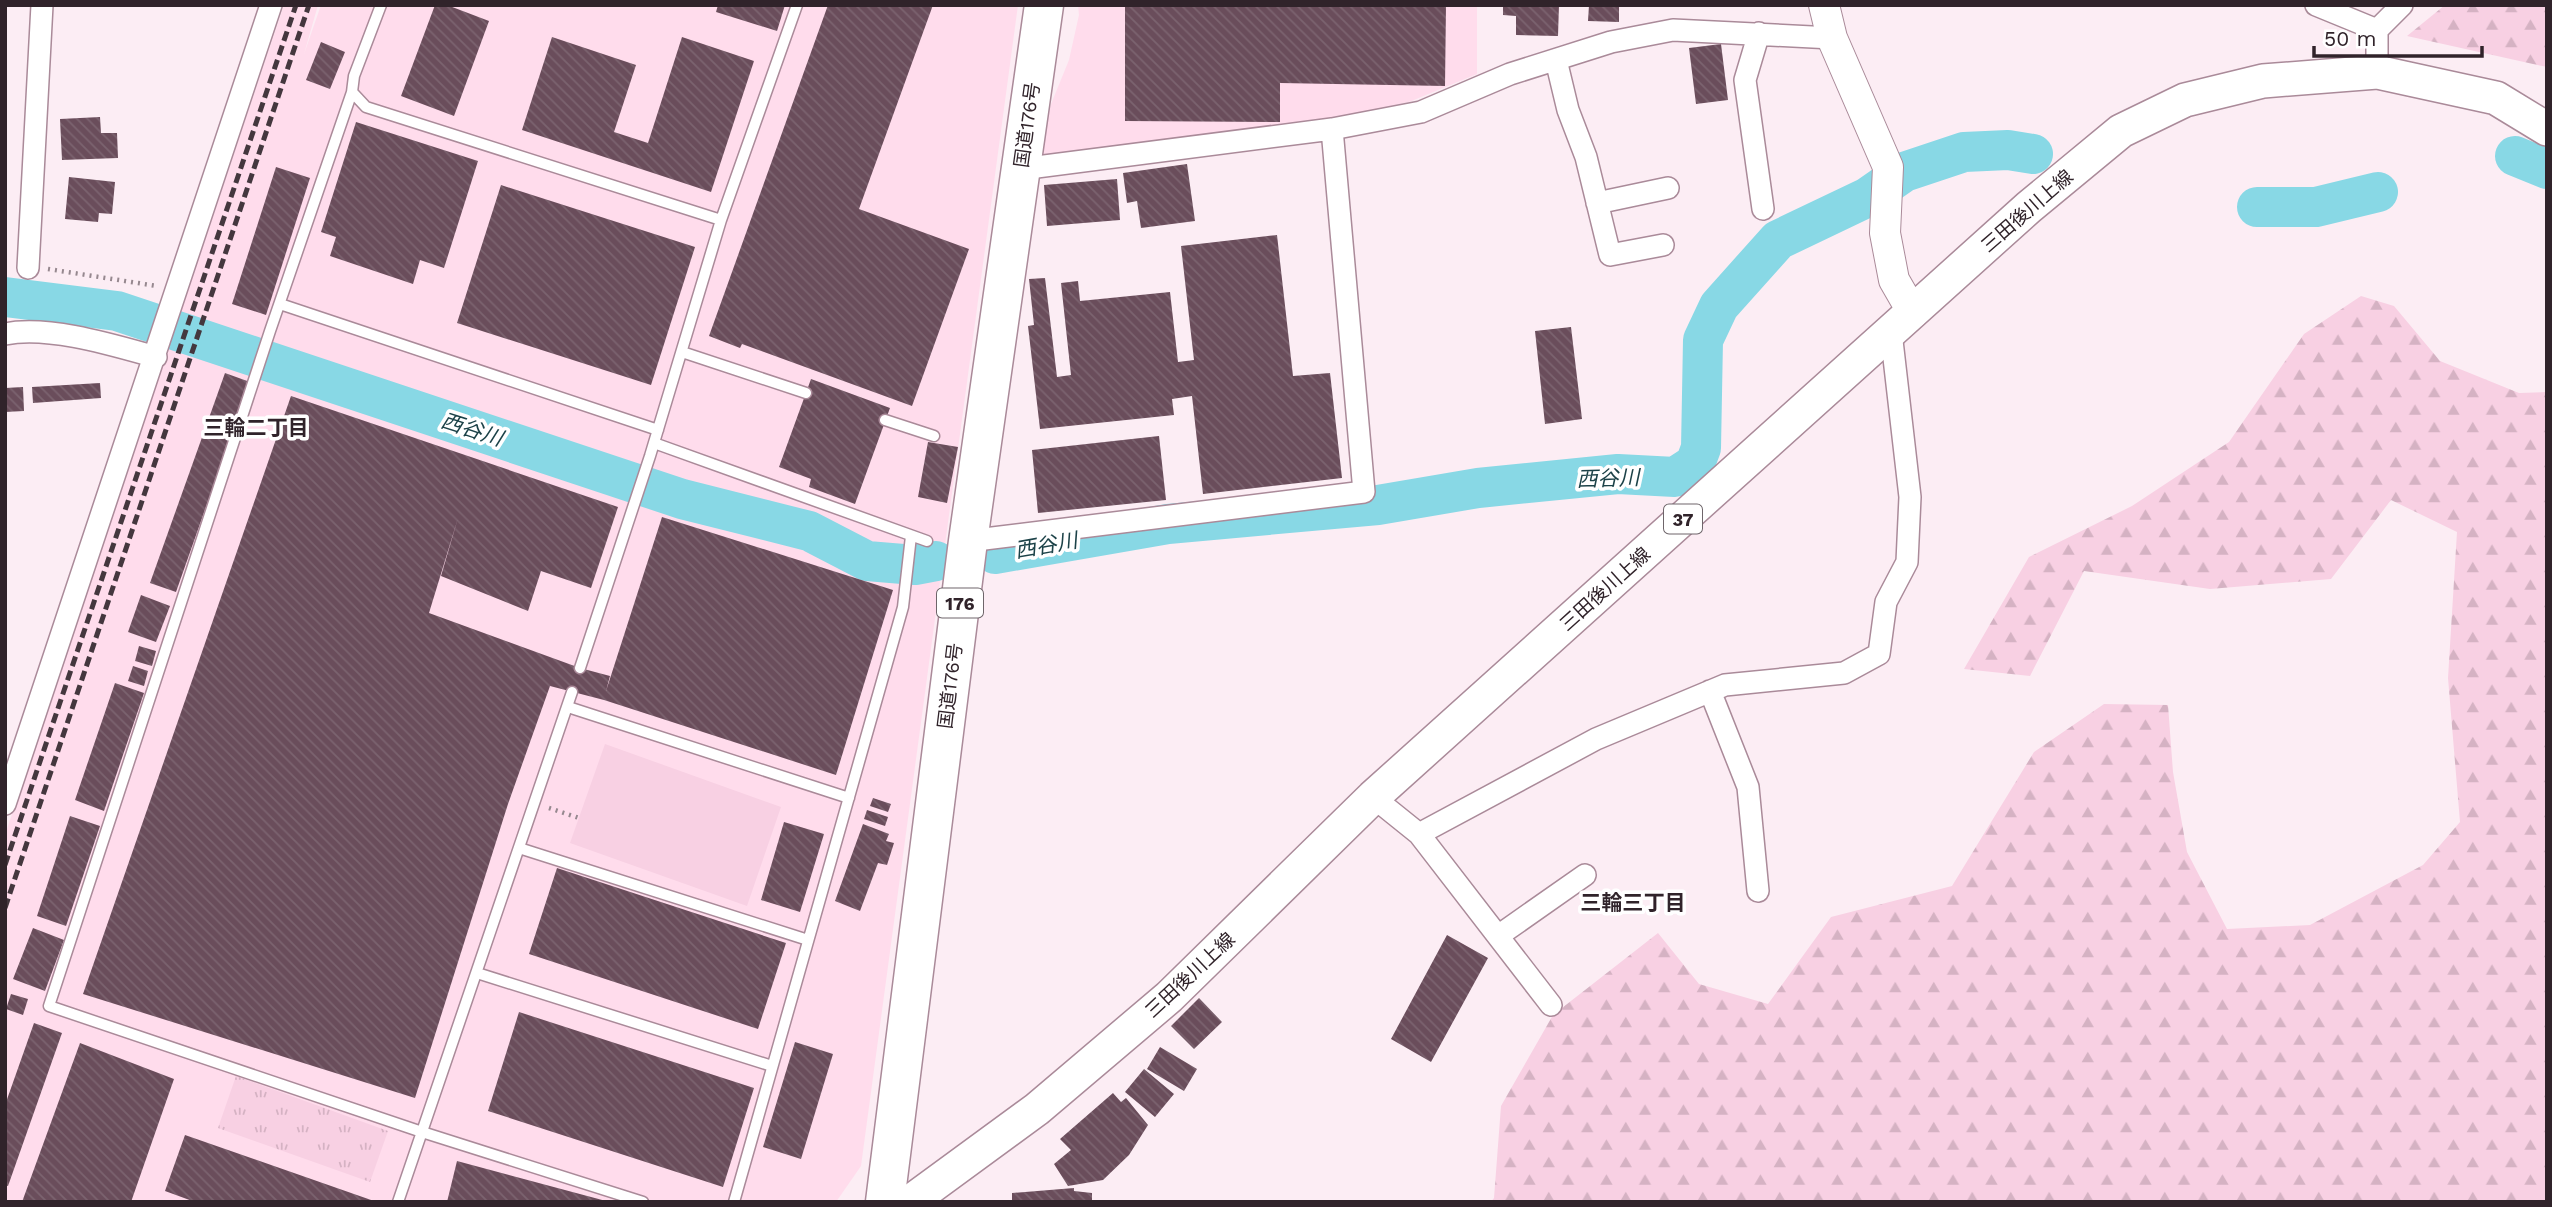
<svg xmlns="http://www.w3.org/2000/svg" width="2552" height="1207" font-family="'Work Sans','Noto Sans JP',sans-serif">
  <style>
    .built { fill: #ffdcec }
    .forest { fill: url(#forest-firs) }
    .park { fill: url(#park-tufts) }
    .pitch { fill: #f8d0e3 }
    .lines { fill: none; stroke-linecap: round; stroke-linejoin: round }
    .river { stroke: #88d8e5; stroke-width: 40 }
    .building { fill: url(#building-back-hatch) }
    .lane-casing { stroke: #aa8a99; stroke-width: 13 }
    .street-casing { stroke: #aa8a99; stroke-width: 24 }
    .secondary-casing { stroke: #aa8a99; stroke-width: 32 }
    .primary-casing { stroke: #aa8a99; stroke-width: 36 }
    .highway-casing { stroke: #aa8a99; stroke-width: 41 }
    .path { stroke: #96888f; stroke-width: 4.5; stroke-dasharray: 2 5; stroke-linecap: butt }
    .lane { stroke: #fff; stroke-width: 10 }
    .street { stroke: #fff; stroke-width: 21 }
    .secondary { stroke: #fff; stroke-width: 30 }
    .primary { stroke: #fff; stroke-width: 33 }
    .highway { stroke: #fff; stroke-width: 38 }
    .rail { stroke: #44373e; stroke-width: 5; stroke-dasharray: 10 5; stroke-linecap: butt }
    .labels { text-anchor: middle; dominant-baseline: central; stroke-width: 7; stroke-linejoin: round; paint-order: stroke }
    .shield { fill: #fff; stroke: #6e656a; stroke-width: 2 }
    .shield-label { font-size: 18px; font-weight: bold; fill: #30232a }
    .street-label { font-size: 19px; fill: #30232a; stroke: #fff }
    .neighbourhood-label { font-size: 21px; font-weight: bold; fill: #30232a; stroke: #fff }
    .water-label { font-size: 21px; font-style: italic; fill: #1c4248; stroke: #fff }
  </style>
  <defs>
    <pattern id="forest-firs" width="22" height="20" patternUnits="userSpaceOnUse" patternTransform="scale(1.75)"><rect width="22" height="20" fill="#f8d0e3"/><path d="M5 1l3.5 6h-7zM16 11l3.5 6h-7z" fill="#d5b2c3"/></pattern>
    <pattern id="park-tufts" width="24" height="20" patternUnits="userSpaceOnUse" patternTransform="scale(1.75)"><rect width="24" height="20" fill="#f8d0e3"/><path d="M3 7l-1-3M5 7V3M7 7l1-3M15 17l-1-3M17 17v-4M19 17l1-3" fill="none" stroke="#d5b2c3"/></pattern>
    <pattern id="building-back-hatch" width="6" height="6" patternUnits="userSpaceOnUse" patternTransform="scale(1.75)"><rect width="6" height="6" fill="#6a4d5b"/><path d="M-1 5l2 2M0 0l6 6M5-1l2 2" fill="none" stroke="#7b636f"/></pattern>
  </defs>
  <rect width="100%" height="100%" fill="#fcedf4"/>
  <path class="built" d="M284,5h34l-14,49 17,-49h697l-157,1161 -25,36h-831v-367z
    M1078,5h399v69l-68,28 -74,16 -294,39 8,-48 20,-49 10,-45z"/>
  <path class="forest" d="M2445,5h102v62l-140,-31z
    M2361,296l33,10 46,55 79,32 28,-1v810h-1056l3,-4 7,-92 52,-91 105,-82 41,51 69,20 63,-87 121,-31 82,-134 70,-48 64,1 5,67 14,80 40,77 83,-4 113,-60 37,-43 -12,-144 9,-146 -66,-32 -60,79 -121,10 -126,-18 -54,105 -66,-7 65,-112 103,-51 97,-64 75,-108z"/>
  <path class="park" d="M236,1076l152,55 -18,51 -152,-54z"/>
  <path class="pitch" d="M605,744l176,63 -34,99 -177,-63z"/>
  <g class="lines">
    <path class="river" d="M2515,156l32,13
      M2257,207h59l62,-15
      M5,297l112,14 565,188 127,32 58,30 48,4 21,-4
      M995,554l173,-30 210,-19 100,-17 140,-14 57,3 20,-13 6,-16 2,-108 16,-34 59,-66 90,-43 36,-25 60,-20 44,-2 25,4"/>
  </g>
  <path class="building" d="M435,5h12l42,16 -35,95 -53,-20z
    M718,5h67l-8,26 -61,-19z
    M828,5h105l-74,204 110,40 -57,157 -170,-62 -2,4 -31,-12z
    M1125,5h321l-1,81 -165,-3v39l-155,-1z
    M1503,5h56l-1,31 -42,-1v-19l-13,-1z
    M1589,5h30v17l-31,-1z
    M552,37l84,28 -22,67 34,11 34,-106 72,24 -43,131 -189,-62z
    M321,42l24,10 -15,37 -24,-9z
    M1721,44l7,56 -32,4 -7,-56z
    M100,117l1,16h16l1,25 -56,2 -2,-41z
    M356,122l122,39 -34,107 -24,-8 -7,24 -83,-28 6,-19 -15,-5z
    M1187,164l8,57 -54,7 -4,-27 -10,2 -4,-30z
    M276,167l34,11 -44,137 -34,-11z
    M69,177l46,5 -3,32 -13,-1 -1,9 -33,-3z
    M1117,179l3,41 -73,6 -3,-41z
    M501,185l194,62 -44,138 -194,-62z
    M1277,235l16,141 37,-3 12,105 -139,16 -11,-98 -20,3 2,16 -134,14 -12,-103 6,-1 -5,-46 16,-1 12,99 14,-2 -10,-92 17,-2 2,20 90,-9 8,70 16,-2 -13,-114z
    M1571,327l11,92 -37,5 -10,-93z
    M225,373l25,9 -74,210 -26,-9z
    M811,379l79,29 -35,96 -46,-17 2,-8 -32,-12z
    M100,383l1,15 -68,5 -1,-16z
    M23,387l1,24 -19,1v-24z
    M291,396l327,111 -27,81 -50,-17 -13,40 -87,-35 17,-58 -29,95 151,55 30,8 -4,15 56,-174 231,73 -57,185 -232,-75 -54,-14 -42,118 -93,294 -332,-104z
    M1159,436l7,64 -128,13 -6,-63z
    M928,442l30,5 -11,56 -29,-6z
    M141,595l29,11 -14,36 -28,-10z
    M139,646l17,5 -4,15 -17,-5z
    M133,666l15,5 -4,15 -16,-5z
    M115,683l29,10 -40,118 -29,-11z
    M873,798l18,6 -3,8 -18,-6z
    M867,810l21,7 -3,9 -21,-7z
    M70,816l30,10 -34,100 -29,-10z
    M784,822l40,12 -24,78 -39,-12z
    M863,824l26,10 -3,7 8,2 -7,22 -9,-2 -18,48 -25,-10z
    M557,868l229,75 -28,86 -229,-75z
    M33,928l31,12 -19,51 -32,-12z
    M1447,935l41,23 -57,104 -40,-23z
    M11,994l17,5 -5,16 -17,-6z
    M1199,998l23,24 -28,27 -23,-23z
    M519,1012l235,76 -31,99 -235,-76z
    M34,1023l28,10 -54,153 -3,-1v-80z
    M795,1042l38,12 -32,105 -38,-12z
    M80,1043l94,36 -43,123h-109z
    M1160,1047l37,22 -13,22 -37,-22z
    M1144,1069l30,25 -19,23 -30,-25z
    M1113,1093l8,9 5,-4 22,27 -19,30 -26,25 -35,6 -14,-22 17,-14 -11,-11z
    M185,1135l189,66v1h-179l-30,-11z
    M457,1161l149,40v1h-159z
    M1074,1188v3l18,2v9h-80v-9z"/>
  <g class="lines">
    <g class="lane-casing">
      <path id="lane" d="M381,5l-27,71 -2,16 14,15 355,113
        M352,92l-82,239 -221,675 373,126 221,70
        M280,304l378,126
        M682,352l124,41
        M885,420l49,16
        M654,443l273,98
        M580,668l70,-212 71,-236 76,-215
        M568,707l281,91
        M519,848l289,92
        M477,973l295,93
        M398,1202l174,-510
        M734,1202l169,-595 8,-71"/>
    </g>
    <g class="street-casing">
      <path id="street" d="M2316,5l61,25
        M1759,33l-14,47 18,129
        M1556,60l12,50 18,47 24,98 53,-10
        M2377,72v-42l25,-25
        M1021,169l311,-40 89,-17 89,-38 101,-32 62,-12 159,8
        M1597,203l71,-15
        M28,268l14,-263
        M5,334c43,-9 108,11 151,23
        M968,541l396,-49 -32,-363
        M1710,691l38,96 10,104
        M1373,797l46,37 177,-95 129,-54 119,-12 35,-19 7,-52 21,-40 3,-65 -19,-165
        M5,804l266,-799
        M1419,834l132,171
        M1498,936l87,-61"/>
    </g>
    <g class="secondary-casing">
      <path id="secondary" d="M1824,5l8,33 56,129 -3,66 9,47 19,33"/>
    </g>
    <g class="primary-casing">
      <path id="primary" d="M910,1202l127,-93 132,-112 204,-200 656,-590 92,-76 64,-31 78,-19 114,-9 119,26 51,31"/>
    </g>
    <g class="highway-casing">
      <path id="highway" d="M885,1202l83,-661 76,-536"/>
    </g>
    <path class="path" d="M48,269l109,17
      M549,808l30,10"/>
    <use href="#lane" class="lane"/>
    <use href="#street" class="street"/>
    <use href="#secondary" class="secondary"/>
    <use href="#primary" class="primary"/>
    <use href="#highway" class="highway"/>
    <path class="rail" d="M5,865l291,-860
      M5,908l304,-903"/>
  </g>
  <g class="labels">
    <g class="shield">
      <rect x="1664" y="504.5" width="38" height="29" rx="5"/>
      <rect x="937" y="588.5" width="46" height="29" rx="5"/>
    </g>
    <g class="shield-label">
      <text x="1683" y="519">37</text>
      <text x="960" y="603">176</text>
    </g>
    <g class="street-label">
      <text transform="translate(1027 125) rotate(-82)">国道176号</text>
      <text transform="translate(2027 211) rotate(-41)">三田後川上線</text>
      <text transform="translate(1605 589) rotate(-42)">三田後川上線</text>
      <text transform="translate(950 686) rotate(-83)">国道176号</text>
      <text transform="translate(1190 975) rotate(-43)">三田後川上線</text>
    </g>
    <g class="neighbourhood-label">
      <text x="256" y="427">三輪二丁目</text>
      <text x="1633" y="902">三輪三丁目</text>
    </g>
    <g class="water-label">
      <text transform="translate(472 429) rotate(18)">西谷川</text>
      <text transform="translate(1608 478) rotate(-2)">西谷川</text>
      <text transform="translate(1046 545) rotate(-10)">西谷川</text>
    </g>
  </g>
  <rect width="2552" height="1207" fill="none" stroke="#30232a" stroke-width="14"/>
  <path d="M2314 46v10h168v-10" fill="none" stroke="#30232a" stroke-width="3.5"/>
  <text x="2324" y="46" font-size="21" fill="#30232a" stroke="#ffffff" stroke-width="5" paint-order="stroke">50 m</text>
</svg>
